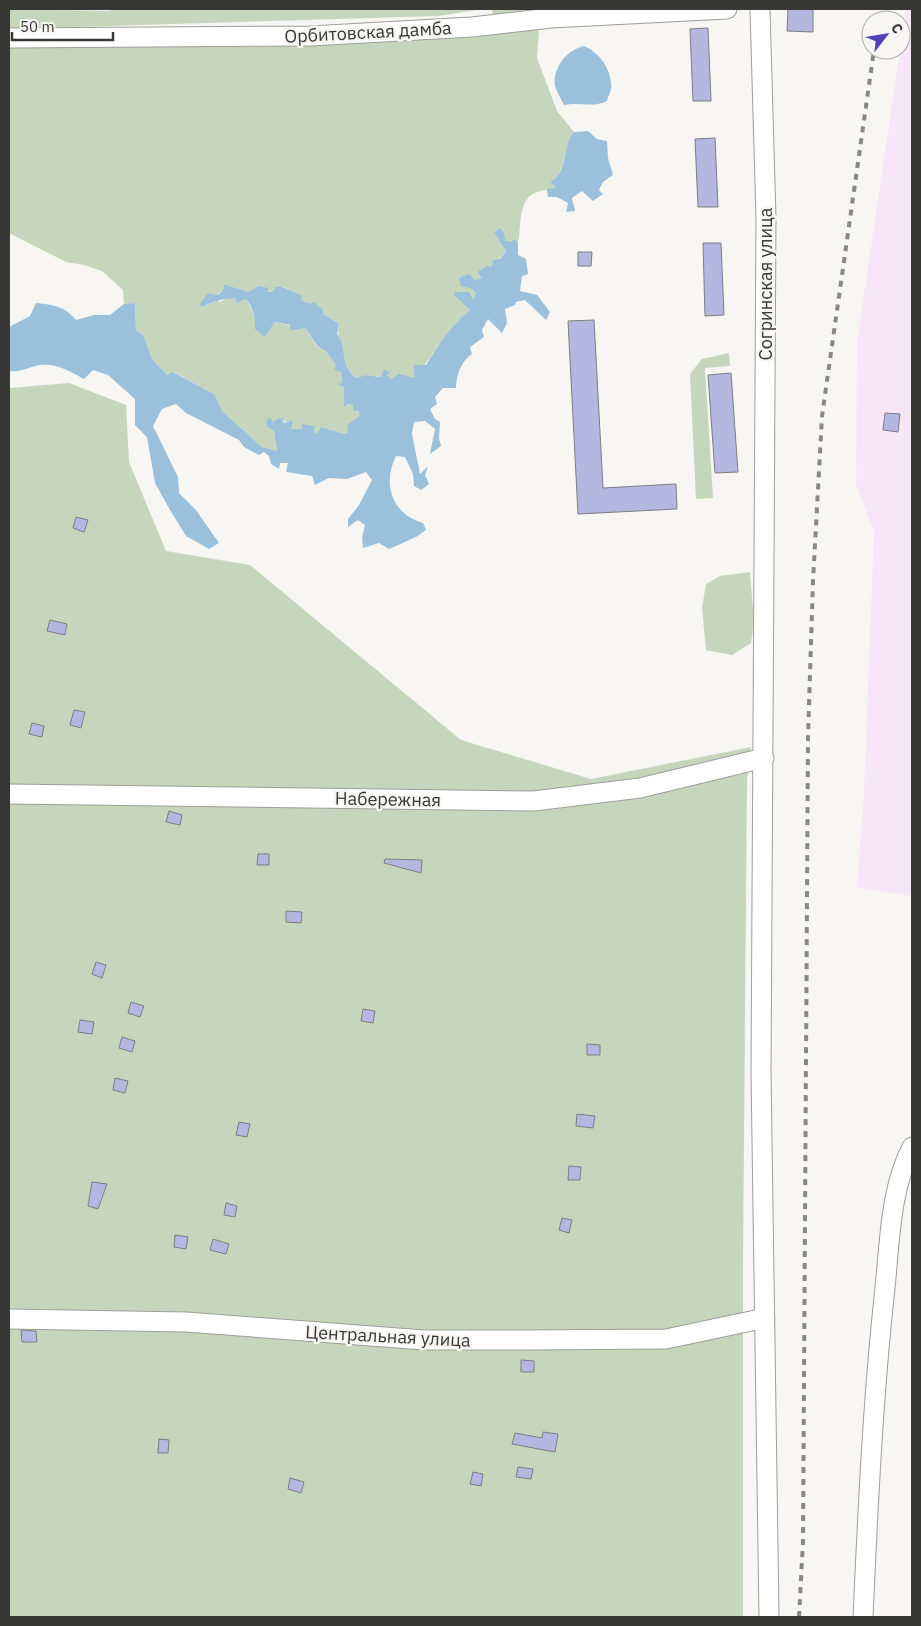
<svg xmlns="http://www.w3.org/2000/svg" width="921" height="1626" font-family="'IBM Plex Sans',sans-serif">
  <style>
    .industrial { fill: #f7e6f8 }
    .green { fill: #c5d6bd }
    .water { fill: #9ac0dc }
    .building { fill: #b6b7e0; stroke: #7c7c80 }
    .lines { fill: none; stroke-linecap: round; stroke-linejoin: round }
    .minor-casing { stroke: #9e9d99; stroke-width: 21 }
    .minor { stroke: #fff; stroke-width: 19 }
    .rail { stroke: #898885; stroke-width: 4; stroke-dasharray: 6 6; stroke-linecap: butt }
    .labels { text-anchor: middle; dominant-baseline: central; stroke-width: 5; stroke-linejoin: round; paint-order: stroke }
    .street-label { font-size: 18px; fill: #373735; stroke: #f7f6f2 }
  </style>
  <rect width="100%" height="100%" fill="#f7f6f2"/>
  <path class="industrial" d="M906,9h6v887l-55,-9 7,-94 10,-261 -18,-48 1,-141z"/>
  <path class="green" d="M9,9l99,2 9,-2h366l-45,7 -429,13z
    M492,9h47l-4,13 4,9 -2,27 20,53 17,21c-12,16 -5,38 -24,50l7,7c-28,1 -35,9 -37,36 -1,6 0,11 -2,17l-4,-3 -3,4 -6,-2 -11,-8 12,18 -14,16 -15,5 5,6 -7,2 -2,9 3,5 -3,5 -18,-4 15,15c-23,18 -36,46 -56,68l-23,1 -4,-4 2,-2 -5,-3 -3,7 -16,-2 -9,3c-14,-12 -20,-36 -17,-54l-37,-23 -2,-6 -17,-8h-8l-2,4 -25,1 -24,-8v4l-7,7 -9,-2 -1,12 10,-4 4,1 5,-4h10v4l10,-3 19,38 10,-15 16,4 -1,5 15,-3c6,8 10,21 21,23l15,20 1,12 -3,2 5,2v19l3,-2 6,1 8,12 -13,8v7l-3,2 -24,-7 -4,8 -3,-2 1,-7h-13v4l-12,-1 -1,-7 -7,-1 2,-3 -9,10 -5,-10 -4,3 1,6 7,4 3,20 -15,-4 -39,-35 -9,-18 -40,-22 -7,3 -15,-16 -9,-24 -7,-5 -1,-27 -11,1 -1,-14 -21,-19 -18,-6 -18,-3 -57,-29v-185l296,-2 13,-6 177,-7z
    M729,353l1,13 -25,2 8,130 -17,1 -6,-125 12,-15z
    M69,383l57,22 3,57 37,89 84,14 211,175 130,39 160,-32 -4,33 -4,482v355h-734v-1229z
    M750,572l4,50 -3,21 -19,12 -26,-5 -4,-42 4,-24 14,-8z"/>
  <path class="water" d="M584,46c15,6 27,23 27,39 1,5 -3,11 -4,16 -12,7 -29,1 -43,4 -3,-6 -7,-13 -9,-19 -3,-18 13,-37 29,-40z
    M588,131l9,8 10,2 1,17 5,17 -10,7 -4,8 4,4 -10,7 -11,-10 -10,7 3,13 -9,1 2,-9 -11,-6h-9l-1,-8 9,-1 -6,-6c20,-12 11,-34 24,-50z
    M500,228l4,5 1,8 6,1 3,-3 4,3v13l8,4 2,15 -6,2 -2,15 17,4 13,17 -4,8 -21,-20 -9,2 -1,3 -10,4 2,14 -5,10 -14,-14 -6,11 2,7 -14,10 2,7c-11,7 -16,22 -16,34h-13l-8,9 2,7 -7,5 5,10 5,3 -1,16 2,8 -11,8 5,-25 -10,-8 -11,1 -2,12 8,40 8,-8 -3,9 4,9 -8,6 -7,-4 -1,-12 -8,-17 -9,-1c-14,28 -4,58 27,67l3,7 -10,7 -27,12 -10,-6 -16,5 -1,-10 3,-13 -7,-5 -10,7v-8l11,-14 13,-25 -6,-8 -19,7 -18,-1 -14,7 -3,-9 -26,-4 2,-9h-8l-1,6 -8,-5 -2,-8 -5,-4 -5,3 -15,-8 -5,-7 -53,-27 -10,-9 -14,5 -9,17 25,51 1,16 17,17 23,33 -10,6 -23,-13 -16,-26 -15,-27 -8,-46 -12,-12v-26l-27,-24 -15,-5 -9,9c-15,-8 -30,-18 -49,-13 -10,3 -15,6 -26,5v-44l21,-11 6,-13c17,2 29,3 40,17l18,-5h16l14,-11 11,-1 1,27 7,5 9,24 15,16 6,-3 41,22 9,18 39,35 15,4 -3,-20 -7,-4 -1,-6 4,-4 5,10 -2,-6 11,-4 -2,4 3,2 8,-3 -2,9h11v-5l13,2 -1,6 3,2 4,-7 24,7 3,-2 -1,-7 13,-9 -2,-5 -5,-1v-5l-6,-1 -3,3v-20l-6,-2 4,-3 -1,-10 -7,-2 2,-5 -10,-14c-11,-3 -14,-15 -21,-23l-15,3v-6l-15,-3 -10,15 -10,-8c1,-12 -2,-20 -9,-30l-10,4v-5c-13,0 -23,4 -35,9l-1,-3 8,-11 10,2 6,-7v-4l24,8 11,-6 9,2v4l5,-1 2,-4h7l19,8 1,6 8,3 4,-2 9,8v4l16,10 -2,10c11,14 1,29 19,44l9,-3 16,2 3,-8 6,4 -3,2 4,4 8,-5 15,4v-13h12c13,-21 25,-40 44,-55l-16,-15 1,-3h14l4,7 3,-5 -3,-5 -12,-3 -2,-8 10,-4 6,6 7,-2 -5,-6 10,-6 5,1 1,-7 7,-1 6,-8 -12,-18z"/>
  <path class="building" d="M788,9h25v23l-26,-1z
    M708,28l3,73h-18l-3,-72z
    M715,138l3,69h-20l-3,-68z
    M703,243h18l3,72 -19,1z
    M578,252h14l-1,14h-13z
    M594,320l9,168 73,-4 1,25 -99,5 -10,-193z
    M731,373l7,99 -23,1 -7,-98z
    M885,413l15,1 -2,18 -15,-2z
    M76,517l12,3 -4,12 -11,-4z
    M50,620l17,4 -2,11 -18,-4z
    M74,710l11,2 -4,16 -11,-3z
    M32,723l12,3 -2,11 -13,-3z
    M169,811l13,4 -2,10 -14,-3z
    M258,854h11v11h-12z
    M385,859l37,1 -1,13 -37,-10z
    M286,911l16,1 -1,11 -15,-1z
    M96,962l10,3 -4,13 -10,-4z
    M131,1002l13,4 -4,11 -12,-4z
    M363,1009l12,2 -2,12 -12,-2z
    M80,1020l14,2 -2,12 -14,-2z
    M122,1037l13,4 -3,11 -13,-4z
    M587,1044l13,1v10h-13z
    M115,1078l13,3 -3,12 -12,-3z
    M577,1114l18,2 -2,12 -17,-2z
    M239,1122l11,2 -3,13 -11,-2z
    M569,1166l12,1 -1,13h-12z
    M92,1182l15,2 -9,25 -10,-3z
    M226,1203l11,3 -2,11 -11,-2z
    M562,1218l10,2 -3,13 -10,-3z
    M175,1235l13,2 -2,12 -12,-2z
    M213,1239l16,5 -3,10 -16,-4z
    M21,1330l15,1 1,11h-15z
    M521,1360l13,1v11h-13z
    M543,1432l15,2 -3,18 -43,-8 3,-11 27,5z
    M159,1439l10,1 -1,13h-10z
    M518,1467l15,2 -2,10 -15,-2z
    M473,1472l10,2 -2,12 -11,-2z
    M290,1478l14,4 -3,11 -13,-4z"/>
  <g class="lines">
    <g class="minor-casing">
      <path id="minor" d="M760,9l6,209 -5,853 8,546
        M9,38l301,-2 162,-9 79,-9 176,-9
        M9,794l525,7 106,-13 124,-30
        M9,1319l177,3 238,18h101l141,-1 99,-21
        M863,1617c5,-110 10,-220 22,-329 5,-48 5,-98 27,-141"/>
    </g>
    <use href="#minor" class="minor"/>
    <path class="rail" d="M879,20l1,-11
      M799,1617l4,-75 5,-805 5,-156 9,-165 52,-366"/>
  </g>
  <g class="labels">
    <g class="street-label">
      <text transform="translate(368 32) rotate(-3)">Орбитовская дамба</text>
      <text transform="translate(765 284) rotate(-90)">Согринская улица</text>
      <text transform="translate(388 799) rotate(1)">Набережная</text>
      <text transform="translate(388 1336) rotate(3)">Центральная улица</text>
    </g>
  </g>
  <rect width="921" height="1626" fill="none" stroke="#373735" stroke-width="20"/>
  <g transform="translate(886 35) rotate(59)"><circle r="24" fill="#f7f6f2" stroke="#aaaaa6"/>
  <path d="M0-4L9 19L0 12L-9 19Z" fill="#5141b8"/>
  <text y="-8" font-size="14" font-weight="bold" text-anchor="middle" fill="#373735">С</text>
  </g>
  <path d="M12 32v8h101v-8" fill="none" stroke="#373735" stroke-width="2.5"/>
  <text x="20" y="32" font-size="15" fill="#373735" stroke="#f7f6f2" stroke-width="4" paint-order="stroke">50 m</text>
</svg>
